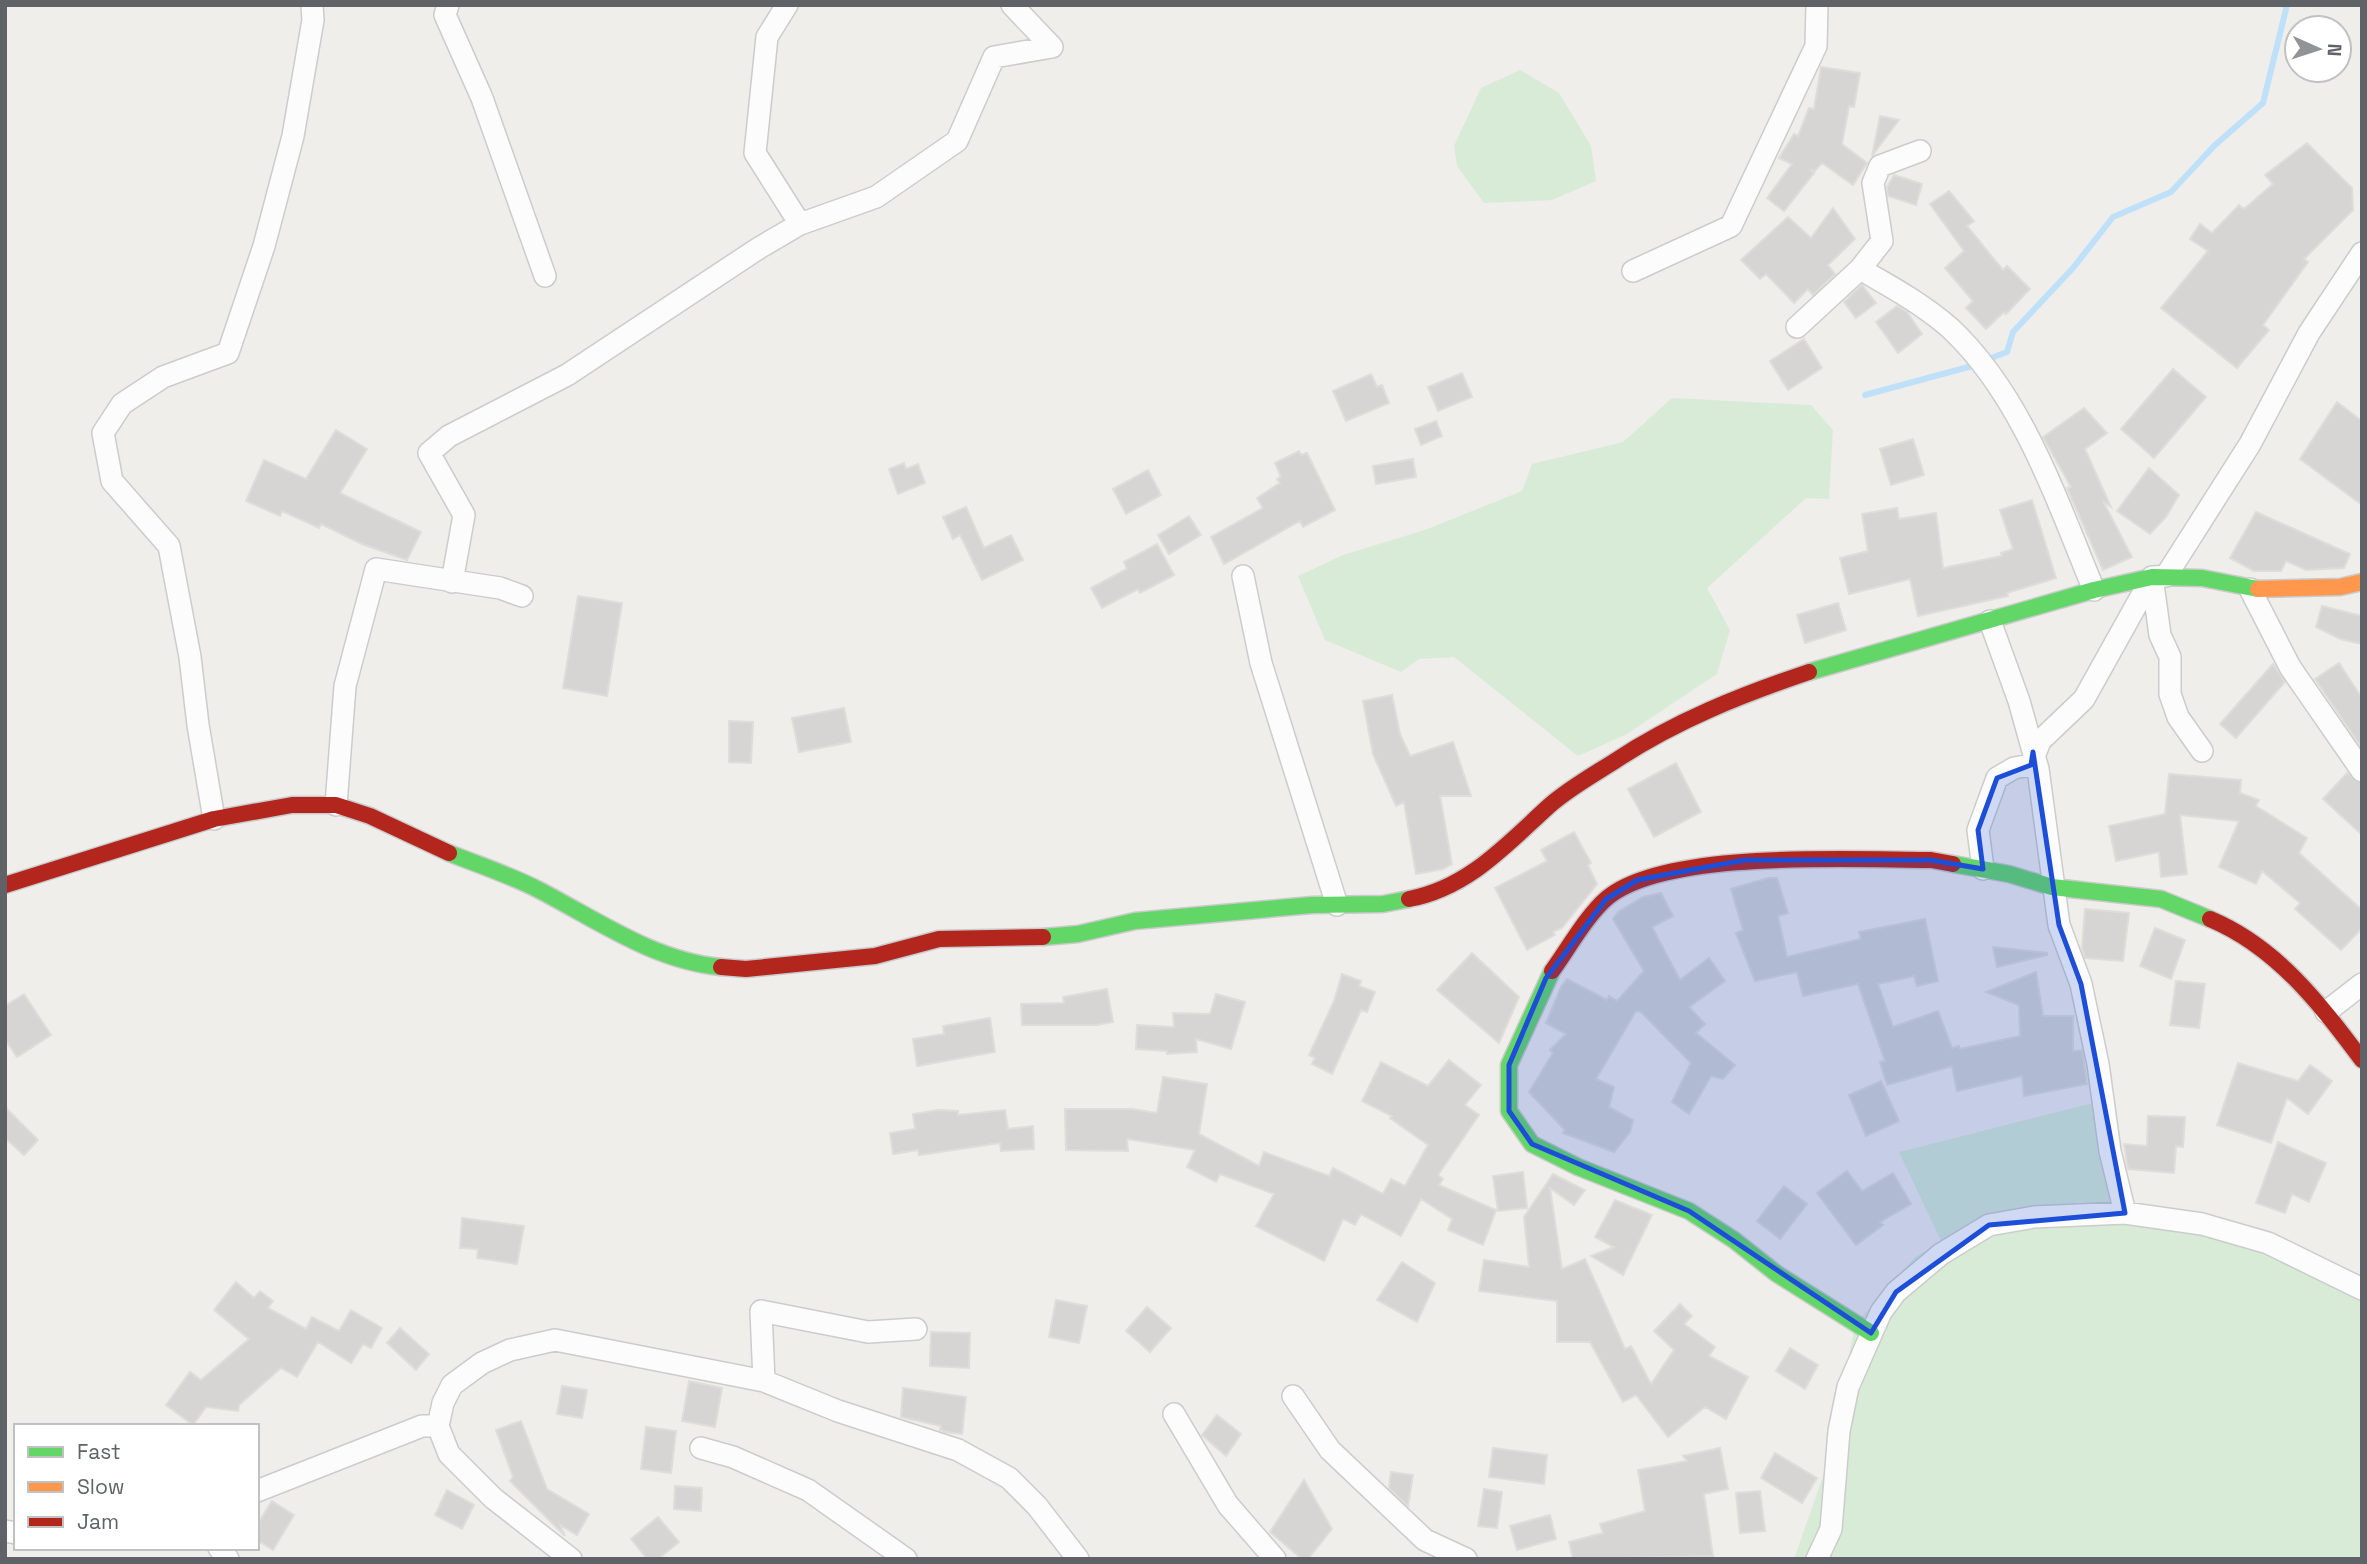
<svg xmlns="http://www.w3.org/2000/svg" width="2367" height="1564" font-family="'Space Grotesk',sans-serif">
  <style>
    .green { fill: #d8ebd6 }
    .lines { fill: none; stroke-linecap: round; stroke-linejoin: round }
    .stream { stroke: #bfe0f9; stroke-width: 6 }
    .building { fill: #d6d5d3; stroke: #deddd9; stroke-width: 2 }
    .street-casing { stroke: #cbcccc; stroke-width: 24 }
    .fast-casing { stroke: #cacacb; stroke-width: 19 }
    .slow-casing { stroke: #cacacb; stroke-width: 19 }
    .jam-casing { stroke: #cacacb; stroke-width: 19 }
    .street { stroke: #fdfcfc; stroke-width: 21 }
    .fast { stroke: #63d668; stroke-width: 16 }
    .slow { stroke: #ff974d; stroke-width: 16 }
    .jam { stroke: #b3261e; stroke-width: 16 }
    .marked { fill: #1d4ed8; fill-opacity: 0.2; stroke: #1d4ed8; stroke-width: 5; stroke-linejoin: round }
  </style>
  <rect width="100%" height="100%" fill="#efeeea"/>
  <path class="green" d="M1520,70l39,23 32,53 5,35 -44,19 -68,3 -27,-37 -3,-20 27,-58z
    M1672,398l139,7 22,25 -4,69 -23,-1 -99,90 23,42 -13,44 -90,60 -49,22 -124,-99 -35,2 -18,13 -76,-32 -27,-64 45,-21 82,-25 97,-39 10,-27 91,-22z
    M2110,1099l10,110 95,18 147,58v274h-568l34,-97 27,-137 59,-67 27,-17 -42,-89z"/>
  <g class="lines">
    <path class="stream" d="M1986,360l21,-8 6,-20 60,-64 40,-51 58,-25 43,-46 49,-43 24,-98
      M1865,395l107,-29"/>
  </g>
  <path class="building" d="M1821,67l39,6 -6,34 -5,-1 -7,38 25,19 -14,22 -31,-22 -7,8 -4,-1 3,3 -30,38 -17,-13 25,-34 -13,-6 15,-24 4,2 11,-28 5,1z
    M1880,116l19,4 -27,36z
    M2307,143l45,45 1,22 -49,49 4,3 -45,63 6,5 -32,38 -76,-60 47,-57 -18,-12 10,-15 12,9 27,-28 5,4 29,-25 -8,-9z
    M1894,175l28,9 -6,21 -28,-9 -1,-9z
    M1949,191l25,30 -7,5 36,44 4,-4 23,23 -24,25 -2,-2 -18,17 -20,-21 7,-7 -28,-33 19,-17 -34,-47z
    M1833,208l22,31 -27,26 7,9 -22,21 -5,-6 -14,14 -28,-29 -6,5 -19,-19 47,-43 23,21z
    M1862,285l14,18 -20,15 -12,-16z
    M1897,306l10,6 15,22 -24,19 -22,-31z
    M1804,339l18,29 -34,22 -18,-29z
    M2173,369l33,28 -52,61 -33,-29z
    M1462,373l10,24 -34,14 -10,-24z
    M1371,374l6,13 5,-2 7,18 -43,18 -13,-30z
    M2337,402l25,19v84l-62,-46z
    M2084,408l23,25 -22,16 26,58 -8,-6 29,56 -29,13 -36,-82 4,-1 -28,-50z
    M1436,421l6,15 -21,9 -6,-16z
    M336,430l31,19 -27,44 81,39 -14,28 -45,-16 -41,-20 -2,4 -37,-17 -2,5 -34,-15 18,-41 42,19z
    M1913,439l11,36 -33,10 -11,-36z
    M1299,451l2,4 6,-2 28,57 -32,17 -3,-6 -76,43 -13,-27 52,-29 -6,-10 23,-15 -3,-4 4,-2 -6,-14z
    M1413,459l3,18 -40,7 -3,-18z
    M904,463l2,6 12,-5 7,19 -27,11 -9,-25z
    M2149,468l30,27 -13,22 -16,17 -33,-23z
    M1148,470l13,25 -35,19 -13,-25z
    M2032,500l24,78 -49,15 1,3 -90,20 -8,-37 -61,15 -9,-36 28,-7 -6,-37 35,-6 2,11 37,-6 7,55 59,-12 -1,-3 12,-4 -13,-39z
    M966,507l18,41 27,-13 12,25 -41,20 -22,-45 -7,4 -10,-22z
    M2256,512l94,42 -6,14 -38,2 -20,-9 -5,10h-27l-24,-13z
    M1189,516l12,19 -32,19 -11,-19z
    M1157,544l17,31 -34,18 -2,-4 -36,19 -11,-20 36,-19 -3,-7z
    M578,596l44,7 -15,93 -44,-8z
    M1838,603l8,27 -41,13 -8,-28z
    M2322,606l40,10v28l-22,-5 -24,-12z
    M2339,663l23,35v50l-47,-69z
    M2273,664l12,18 -49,56 -16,-14z
    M1392,695l8,39 10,22 43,-14 18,54h-31l12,68 -9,5 -27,5 -12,-72 -8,4 -23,-52 -10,-53z
    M844,708l7,34 -52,10 -7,-34z
    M729,721l24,1 -2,41 -22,-1z
    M1676,763l25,49 -47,25 -26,-48z
    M2347,773l15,11v51l-39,-36z
    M2169,774l72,6 -1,13 19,7 -3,6 51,32 -8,15 63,57v18l-21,22 -46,-41 5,-6 -38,-32 -6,13 -37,-17 20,-46 -59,-6 7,59 -26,3 -2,-25 -43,9 -7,-35 56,-12z
    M1574,832l17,31 -3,2 9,19 -35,44 -9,4 2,3 -28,15 -32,-62 52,-27 -6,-11z
    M1768,878h9l11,35 -10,3 9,41 74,-18 -2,-7 66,-13 13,62 -21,5 -3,-10 -36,8 15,43 45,-16 14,37 7,-2 1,3 60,-13 -1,-31 -33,-13 50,-20 7,44h30v35l9,-1 5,34 -63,12 -2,-20 -65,15 -5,-25 -65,19 -7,-23 5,-1 -27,-77 -55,12 -6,-24 -42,9 -19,-48 7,-3 -12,-41z
    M1661,893l12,23 -21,11 28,53 29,-22 16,23 -36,26 16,17 -9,9 39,32 -12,14 -12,-3 -22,38 -17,-12 19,-39 -50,-51 -5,-1 -40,68 18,8 -5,20 24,13 -3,12 -16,20 -51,-19 2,-3 -36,-38 24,-39 -3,-3 16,-16 -20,-11 15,-36 6,-8 40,21 2,-4 8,5 27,-30 -31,-52 5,-7 25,-15z
    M2085,909l44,4 -6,48 -38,-3 -3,-10z
    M2155,928l30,12 -14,39 -31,-13z
    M1993,947l54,6v2l-50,12z
    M1472,953l47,44 -20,46 -62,-53z
    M1342,974l19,7 -2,5 16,6 -8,20 -6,-2 -29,64 -20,-10 3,-6 -6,-3 25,-54z
    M2176,981l29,3 -6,44 -29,-3z
    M1107,989l6,33 -17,3h-74l-1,-21 43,-1 -1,-6z
    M24,994l27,41 -34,22 -12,-18v-33z
    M1216,994l29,8 -14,47 -35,-10 1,13 -30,2v-3l-31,-2 1,-24 37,2 -1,-14 37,1z
    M990,1018l5,34 -78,14 -4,-27 31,-5 -1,-8z
    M1449,1060l32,25 -16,20 14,10 -41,60 5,4 -4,6 57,25 -13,35 -35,-15 4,-11 -31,-20 -20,37 -40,-22 -6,11 -12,-6 -19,42 -68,-35 18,-32 -54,-20 -4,8 -29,-15 8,-17 -68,-11 1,12 -62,-1 -1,-41h67l25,4 6,-36 44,7 -8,50 60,32 5,-14 65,24 4,-8 50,26 8,-15 14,7 23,-41 -38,-27 2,-2 -30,-15 19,-39 47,24z
    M2238,1063l60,18 12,-16 22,16 -24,33 -21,-16 -16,45 -54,-18z
    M1881,1081l18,40 -33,15 -17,-41z
    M5,1107l33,33 -14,15 -19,-17z
    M939,1110l19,1v4l47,-5 3,19 25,-3 1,23 -33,2 -1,-8 -81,12 -1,-5 -25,4 -3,-21 25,-4 -2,-15z
    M2148,1116l37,1 -2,30 -7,-1 -2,27 -46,-4 -4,-25 23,2z
    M2278,1142l48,21 -17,39 -17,-8 -7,19 -29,-10z
    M1847,1171l15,20 31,-18 18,31 -31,18 3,3 -27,20 -39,-52z
    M1523,1172l4,36 -29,3 -5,-35z
    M1553,1174l32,16 -11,15 -24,-17 12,81 23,-10 40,90 6,-3 20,38 23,-34 -20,-19 26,-27 12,12 -8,8 31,23 -6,9 39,21 -22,42 -21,-12 -37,30 -32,-42 -13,7 -33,-60h-33v-41l-78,-10 5,-31 45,7 -5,-50z
    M1784,1186l23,18 -27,35 -23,-18z
    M1615,1200l37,15 -29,60 -32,-19 23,-9 -19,-10z
    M462,1218l62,8 -7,38 -40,-6 1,-9 -18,-1z
    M1402,1262l33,21 -18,39 -40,-22z
    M236,1282l18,16 6,-7 13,10 -5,7 38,21 6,-12 27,14 12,-21 31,18 -11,20 -8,-4 -12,19 -33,-21 -21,35 -16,-9 -42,37 -1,6 -32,-4 -13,18 -27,-20 24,-33 11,8 48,-41 -35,-29z
    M1056,1300l31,6 -8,37 -30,-6z
    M1147,1307l24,21 -21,24 -24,-21z
    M400,1328l29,26 -13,16 -29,-27z
    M931,1332l39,1 -1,35 -39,-2z
    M1790,1348l28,17 -13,24 -29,-18z
    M689,1381l33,7 -7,39 -33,-6z
    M562,1386l25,4 -5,28 -25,-4z
    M903,1388l63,9 -4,37 -16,-2 -6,-2 1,-4 -40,-9z
    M1217,1415l24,19 -15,22 -24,-21z
    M521,1421l26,68 42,25 -12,21 -17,-10 5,11 -55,-55 3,-4 -17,-47z
    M646,1427l30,4 -5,42 -30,-4z
    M1493,1448l54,7 -3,29 -55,-7z
    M1720,1448l8,41 -24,5 9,62 -140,3 -4,-17 34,-9 -3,-9 45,-13 -7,-41 49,-9 -4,-5z
    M1775,1453l42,25 -15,25 -41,-25z
    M1391,1472l22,3 -5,31 -19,-18z
    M1304,1480l28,49 -24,30h-6l-32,-27z
    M675,1486l27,2 -1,23 -27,-2z
    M1484,1489l18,3 -5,36 -19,-2z
    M447,1490l27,15 -12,24 -27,-14z
    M1760,1491l5,40 -25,2 -4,-40z
    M272,1501l22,14 -21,35 -16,-10v-15z
    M1550,1515l6,24 -39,11 -7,-24z
    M658,1517l21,25 -21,17h-11l-16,-20z"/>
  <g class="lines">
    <g class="street-casing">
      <path id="street" d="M448,5l-3,10 37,83 63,178
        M787,5l-20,32 -12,116 45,71
        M1012,5l40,42
        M1860,269c30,17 64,36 90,59 72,67 107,173 144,262
        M1633,271l98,-45 85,-180 1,-41
        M1797,327l63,-58 22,-28 -9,-58 7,-17 40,-15
        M1243,576l18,87 76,242
        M2154,577l12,-1 84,-132 59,-111 53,-80
        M452,582l12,-67 -35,-62 20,-17 118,-61 192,-127 41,-24 76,-27 81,-56 37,-84 58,-10
        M2250,589l40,78 72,104
        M1990,621l29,80 19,68 21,156 22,59 17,80 12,87 15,62
        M336,805l9,-119 31,-117 124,19 22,8
        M214,819l-16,-94 -8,-68 -21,-111 -57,-65 -9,-48 19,-29 41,-27 65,-24 36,-107 29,-110 20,-116 -1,-15
        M1983,869l-5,-39 19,-52 17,-10 17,-3 9,-24 44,-42 68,-122 8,58 10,22v37l8,23 24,34
        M2326,1012l36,-28
        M764,1381l-3,-70 107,21 48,-3
        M1293,1396l37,54 95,90 41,19
        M1174,1414l54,91 47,54
        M701,1448l32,9 75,33 98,69
        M257,1491l165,-65h16
        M5,1531l11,2
        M219,1548l9,11
        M571,1559l-78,-61 -44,-44 -11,-28 5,-23 9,-18 30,-22 28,-13 45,-10 209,41 74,30 120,39 51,28 28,28 41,53
        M1817,1559l14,-30 8,-98 9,-44 33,-75 15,-20 45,-38 48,-29 45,-8 91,-4 77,11 66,19 94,46"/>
    </g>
    <g class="fast-casing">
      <path id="fast" d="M1809,672l285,-82 58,-13 50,1 56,11
        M449,853c30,12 61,22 90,37 58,30 115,71 182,77
        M1953,864l56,10 43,13 109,12 49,20
        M1043,937l35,-3 57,-13 177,-16 71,-1 26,-5
        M1552,971l-43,94v46l23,33 46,23 111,44 45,29 43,34 94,59"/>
    </g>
    <g class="slow-casing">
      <path id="slow" d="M2258,589l82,-2 22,-5"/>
    </g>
    <g class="jam-casing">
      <path id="jam" d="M5,885l209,-66 78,-14h44l34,11 79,37
        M1409,899c59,-11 97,-54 140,-93 19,-17 44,-31 66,-45 60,-40 126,-66 194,-89
        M2210,919c67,28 110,85 152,141
        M721,967l25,2 129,-13 64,-17 104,-2
        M1552,971c16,-22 35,-56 55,-73 59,-49 246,-38 324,-38l22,4"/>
    </g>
    <use href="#street" class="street"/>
    <use href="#fast" class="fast"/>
    <use href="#slow" class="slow"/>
    <use href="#jam" class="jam"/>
  </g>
  <path class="marked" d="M2033,752l26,173 22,59 44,229 -136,12 -93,67 -25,41 -182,-122 -157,-67 -23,-33v-46l37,-87 60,-79 31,-19 107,-20h187l52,9 -5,-39 19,-52 34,-13z"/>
  <rect width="2367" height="1564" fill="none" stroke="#5f6368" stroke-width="14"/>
  <rect x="14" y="1424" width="245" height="126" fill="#ffffff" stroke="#bfc1c3" stroke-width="2"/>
  <rect x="28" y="1447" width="35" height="10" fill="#63d668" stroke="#bfc1c3" stroke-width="2"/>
  <text x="77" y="1459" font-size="21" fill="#5f6368">Fast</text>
  <rect x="28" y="1482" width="35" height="10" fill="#ff974d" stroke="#bfc1c3" stroke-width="2"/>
  <text x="77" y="1494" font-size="21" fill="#5f6368">Slow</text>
  <rect x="28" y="1517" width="35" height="10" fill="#b3261e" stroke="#bfc1c3" stroke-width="2"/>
  <text x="77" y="1529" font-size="21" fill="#5f6368">Jam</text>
  <g transform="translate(2318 49) rotate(93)"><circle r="33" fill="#ffffff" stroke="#bfc1c3" stroke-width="2"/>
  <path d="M0-5L12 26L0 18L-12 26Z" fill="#919496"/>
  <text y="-10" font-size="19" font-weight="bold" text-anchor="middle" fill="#5f6368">N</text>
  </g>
</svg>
